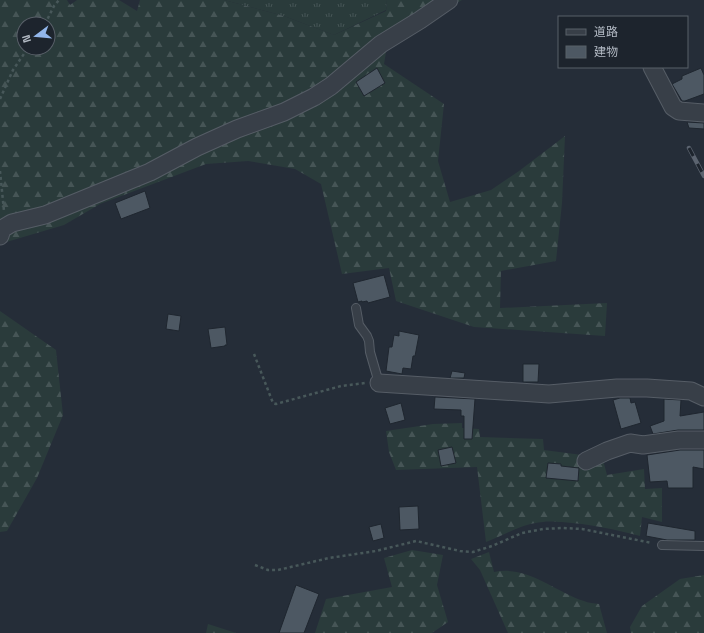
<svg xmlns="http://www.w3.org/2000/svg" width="704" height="633" font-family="'Space Grotesk','Noto Sans JP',sans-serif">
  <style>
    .grass { fill: url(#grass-tufts) }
    .forest { fill: url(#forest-firs); fill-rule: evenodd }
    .building { fill: #4d5863; stroke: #1f262f }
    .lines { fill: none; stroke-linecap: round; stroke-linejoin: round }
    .lane-casing { stroke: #565d66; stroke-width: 10 }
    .street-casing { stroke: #565d66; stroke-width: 19 }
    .path { stroke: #48585a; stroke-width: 2.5; stroke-dasharray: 3 3; stroke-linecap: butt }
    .lane { stroke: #383f48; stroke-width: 8 }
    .street { stroke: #383f48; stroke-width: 17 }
    .rail-casing { stroke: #5b636f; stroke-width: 4.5 }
    .rail { stroke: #1d242d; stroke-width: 3; stroke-dasharray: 9; stroke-linecap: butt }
  </style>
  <defs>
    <pattern id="grass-tufts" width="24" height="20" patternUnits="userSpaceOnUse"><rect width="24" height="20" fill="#2a3b3b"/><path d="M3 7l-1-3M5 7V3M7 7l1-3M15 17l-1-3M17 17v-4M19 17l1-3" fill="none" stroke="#465556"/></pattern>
    <pattern id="forest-firs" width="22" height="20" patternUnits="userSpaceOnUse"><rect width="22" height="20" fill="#2a3b3b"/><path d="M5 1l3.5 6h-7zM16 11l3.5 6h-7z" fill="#465556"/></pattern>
  </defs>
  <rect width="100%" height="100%" fill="#252d38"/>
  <path class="grass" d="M224,0h163l-1,10 -52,25 -50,-19z"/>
  <path class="forest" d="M0,0h67l3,5 7,-5h42l18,11 3,-11h84l60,16 50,19 52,-24 1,-11h75l-75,46 -3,18 60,40 -6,57 12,41 41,-12 28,-19 46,-35 -3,67 -6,58 -55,10 -1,37 107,-5 -2,33 -131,-9 -78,-26 -7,-33 -47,6 -21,-90 -26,-15 -47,-8 -42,3 -106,40 -36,21 -61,18 -3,-2zM24,24h24v24h-24z
    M0,311l56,39 7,65 -26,63 -30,53 -7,1z
    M462,423v5l17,1 1,8 63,2 1,11 38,5 1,14 20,-9 4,15 37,-6 1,20 17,-1v34l-20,-5 -2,19c-26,-7 -51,-12 -78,-14 -6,0 -13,-1 -19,0 -20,1 -38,13 -57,20l-9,-75 -81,3 -7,-18 -3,-21 47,-7z
    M412,550l31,5 -6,30 11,37 -16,11h-117l11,-34 66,-12 -8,-29z
    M489,552l5,20c33,-7 60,19 90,29 4,2 10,2 15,3l8,29h-99l-28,-63 -9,-11z
    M704,575v58h-73l-1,-6 12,-21 38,-27z
    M208,624l28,9h-30z"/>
  <path class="building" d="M377,68l8,15 -21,13 -8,-14z
    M701,68l3,7v19l-19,7h-3l-10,-17 10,-5v-3z
    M687,122l17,1v6l-15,-1z
    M145,191l5,17 -29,11 -6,-16z
    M384,275l6,22 -22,6 -1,-2 -5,1v-1l-4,1 -5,-19z
    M168,314l13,2 -2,15 -13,-2z
    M225,327l2,18h-2v1l-14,2 -3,-19z
    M399,331l20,4 -4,21h-2l-2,13 -8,-1 -1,6 -16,-3 3,-24h3l2,-12 5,1z
    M523,364h16l-1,18h-15z
    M452,371l13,2 -1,5h-14z
    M435,397l40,2 -3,40h-8v-23h-3v-6l-27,-1z
    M620,398h10l1,5 4,-1 6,21 -20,6 -8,-29z
    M664,399l17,1 -1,16 24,-4v18h-26l-25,4 -3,-8 14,-5z
    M401,403l4,17 -15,4 -5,-16z
    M452,447l4,16 -15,3 -3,-16z
    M680,450h24v19l-11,-2v21h-25l-1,-7 -17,1 -3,-27z
    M548,463l13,1v2l18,2 -1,13 -32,-3z
    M418,506l1,23 -19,1 -1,-23z
    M648,523l47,8v9h-28l-21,-4z
    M381,524l3,14 -11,3 -4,-14z
    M296,585l23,9 -15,39h-25z"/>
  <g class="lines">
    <g class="lane-casing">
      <path id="lane" d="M356,308l3,17 8,11 2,5 1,11 9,31
        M662,545l42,1"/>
    </g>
    <g class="street-casing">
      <path id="street" d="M652,67l21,40 6,4 25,2
        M0,236l2,-7 10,-6 33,-8 105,-43 47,-25 40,-18 47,-17 30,-15 17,-11 50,-42 39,-24 29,-20
        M379,383l170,11 68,-6h30l44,3 13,6
        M586,461l21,-10 23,-8 13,2 36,-5h25"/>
    </g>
    <path class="path" d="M45,24l9,-18 5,-6
      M0,99l13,-29 15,-22
      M0,171l4,40
      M254,354l19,49 3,1 65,-18 24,-3
      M255,565l13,5h10l51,-12 47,-7 40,-10 44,10 13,1 19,-6 30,-13 21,-4 20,-1 19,1 70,14"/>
    <use href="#lane" class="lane"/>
    <use href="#street" class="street"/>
    <g class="rail-casing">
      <path id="rail" d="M689,148l15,28"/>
    </g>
    <use href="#rail" class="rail"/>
  </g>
  <rect x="558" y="16" width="130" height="52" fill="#1d242d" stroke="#596069"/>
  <rect x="566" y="29" width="20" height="6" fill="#383f48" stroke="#596069"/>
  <text x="594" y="36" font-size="12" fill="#b3bac4">道路</text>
  <rect x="566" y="46" width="20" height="12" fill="#4d5863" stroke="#596069"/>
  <text x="594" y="56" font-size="12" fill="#b3bac4">建物</text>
  <g transform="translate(36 36) rotate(254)"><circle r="19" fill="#1d242d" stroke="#596069"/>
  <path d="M0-3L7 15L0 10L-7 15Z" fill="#92b6ea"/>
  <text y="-6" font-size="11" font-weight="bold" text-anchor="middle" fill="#b3bac4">N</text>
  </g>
</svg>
